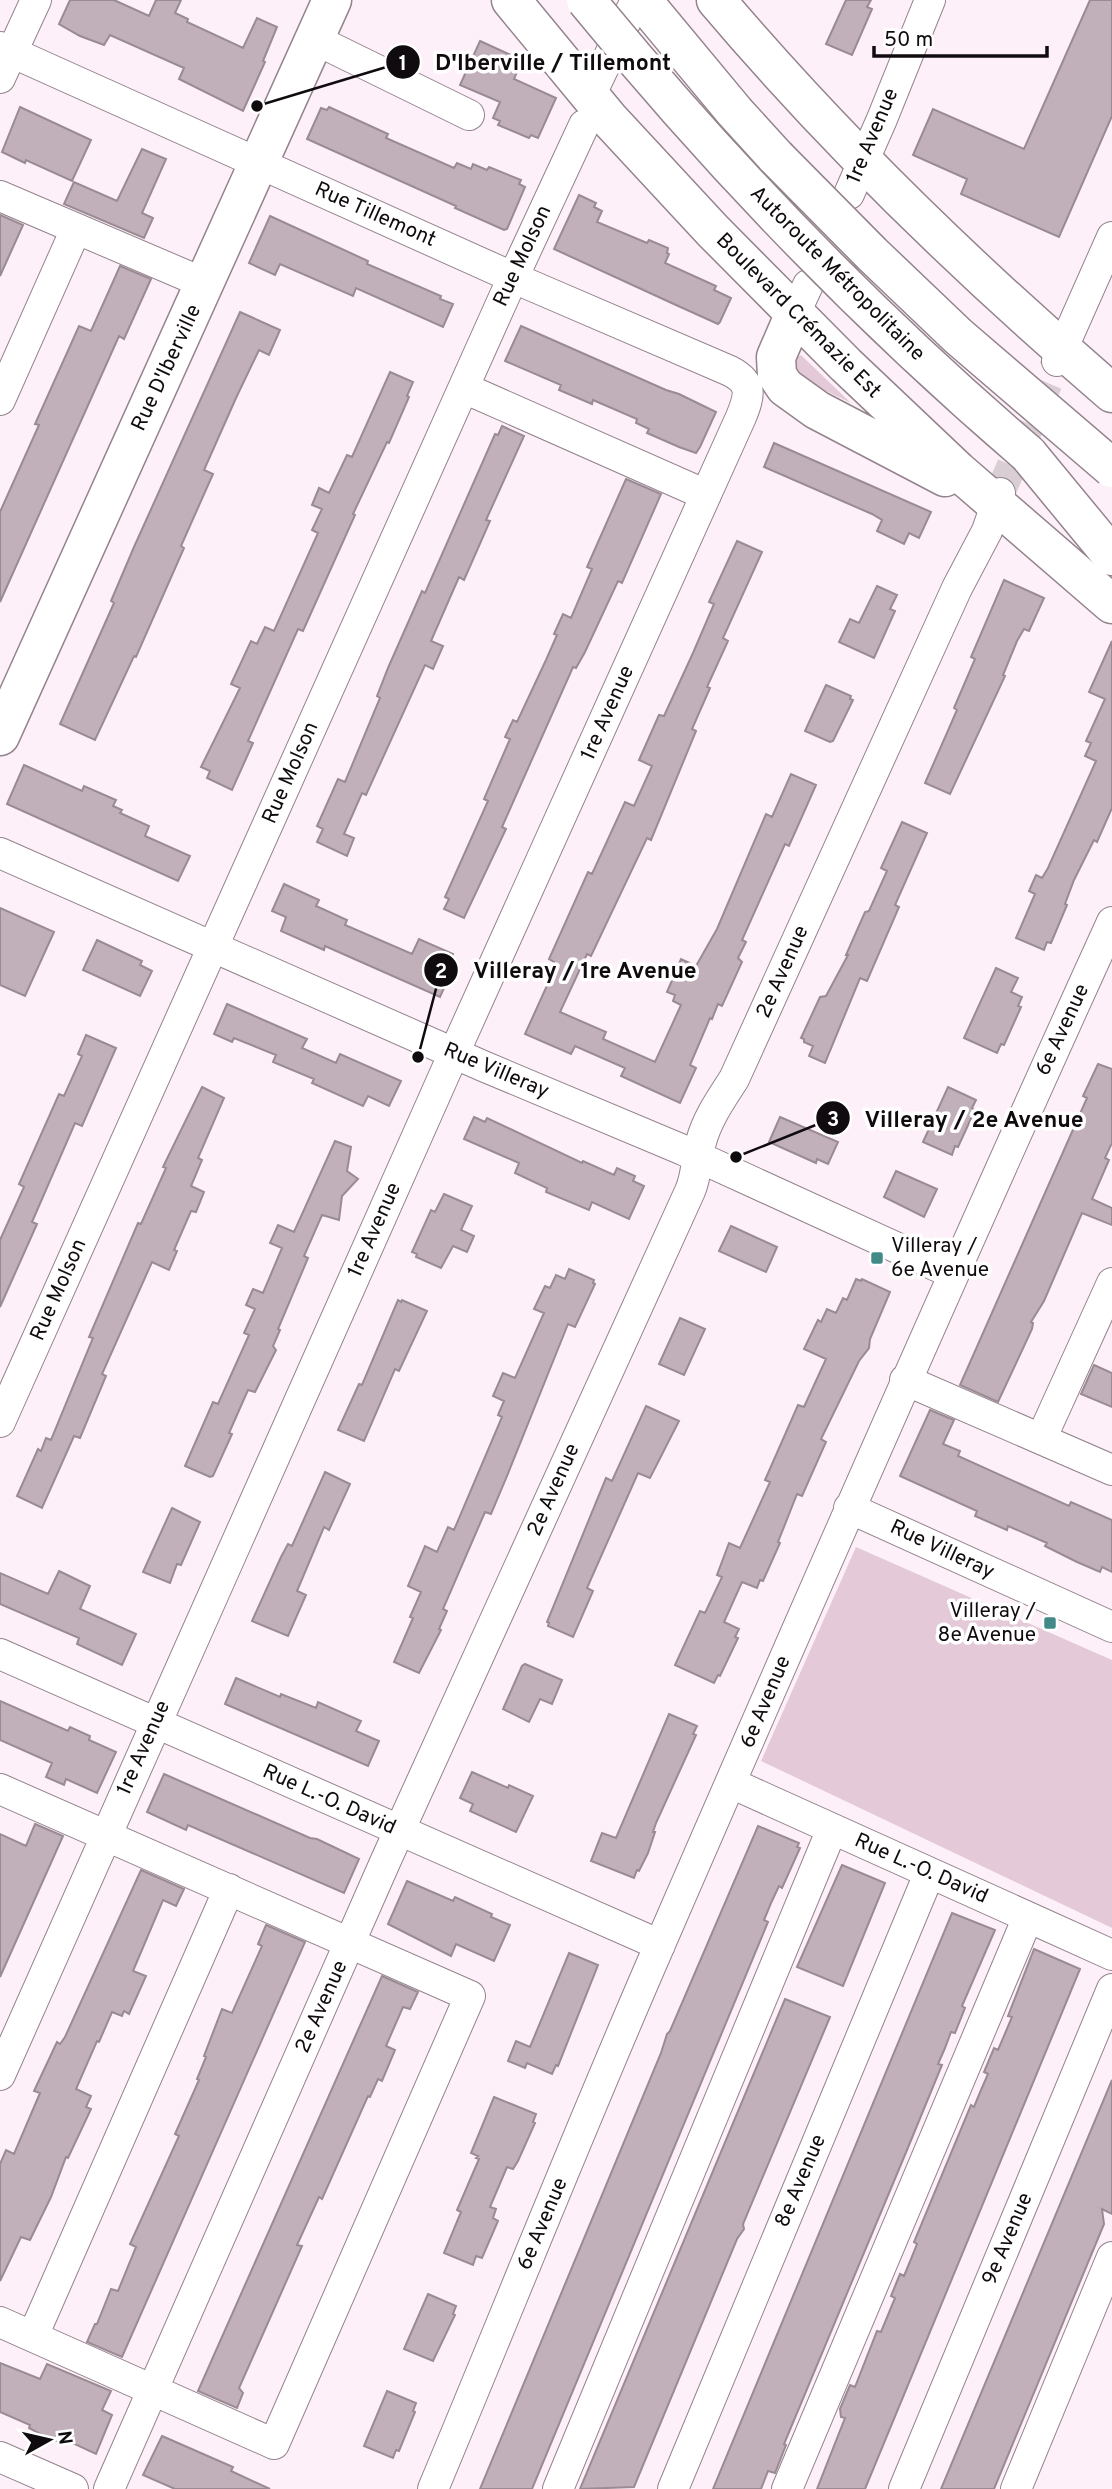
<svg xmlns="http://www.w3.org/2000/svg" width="1112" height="2489" font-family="Overpass,sans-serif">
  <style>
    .grass { fill: #e4cad9 }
    .building { fill: #c1b0b9; stroke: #9a8a93; stroke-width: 2 }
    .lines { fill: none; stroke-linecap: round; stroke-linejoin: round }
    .minor-tunnel { stroke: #daced5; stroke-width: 30; stroke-dasharray: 30 15; stroke-linecap: butt }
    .minor-casing { stroke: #93838d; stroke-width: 32 }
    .major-casing { stroke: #93838d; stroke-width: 41 }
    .highway-casing { stroke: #93838d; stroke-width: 41 }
    .minor { stroke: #fff; stroke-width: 30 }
    .major { stroke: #fff; stroke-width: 38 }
    .highway { stroke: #fff; stroke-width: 38 }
    .highway-bridge-casing { stroke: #93838d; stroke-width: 41; stroke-linecap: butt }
    .highway-bridge { stroke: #fff; stroke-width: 38 }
    .poi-dot { fill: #428a87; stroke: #fff; stroke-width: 2.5 }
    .labels { text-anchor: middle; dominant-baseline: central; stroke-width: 7; stroke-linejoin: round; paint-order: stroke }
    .street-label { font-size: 21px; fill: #100b0e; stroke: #fff }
    .poi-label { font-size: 21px; fill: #100b0e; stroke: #fff; text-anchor: start }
    .leader { fill: none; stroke: #100b0e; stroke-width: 2.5 }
    .callout-dot { fill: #100b0e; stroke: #fff; stroke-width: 2.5 }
    .mark-label { font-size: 21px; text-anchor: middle; font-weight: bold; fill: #fff }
    .callout-label { font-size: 23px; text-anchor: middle; font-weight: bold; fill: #100b0e; stroke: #fff; stroke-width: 7; stroke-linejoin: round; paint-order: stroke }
  </style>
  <rect width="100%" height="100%" fill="#fef0f8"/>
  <path class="grass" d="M801,355l50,48 -50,-24 -9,-15 2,-5z
    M856,1547l256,113v268l-351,-167z"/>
  <path class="building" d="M70,0h44l35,16 7,-16h25l-6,13 13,6 -1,3 56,26 14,-30 20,9 -14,34 2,1 -22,49 -64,-32 5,-11 -74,-33 -6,10 -24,-9 -21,-12z
    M846,0h25l-4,7 5,2 -20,46 -26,-11z
    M1090,0h22v116l-53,121 -98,-43 6,-15 -54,-24 20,-46 91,40z
    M480,41l42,19 -8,19 42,19 -18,40 -7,-3 -2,3 -31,-13 2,-4 -7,-3 7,-16 -40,-17z
    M20,107l71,33 -19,41 -46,-21 -1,3 -23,-11z
    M329,107l59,27 -2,4 68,30 3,-5 14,6 2,-5 14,6 2,-3 32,13 -2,4 6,3 -18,42 -3,1 -49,-22 1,-2 -149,-67 14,-31 6,2z
    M142,149l24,10 -24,54 11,5 -9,20 -80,-34 10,-22 43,19z
    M579,195l17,8 -2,4 8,4 -5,11 50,21 2,-3 19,8 -1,5 2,1 -4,9 51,23 -2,4 17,8 -11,24 -2,2 -42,-19 -122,-56z
    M0,215l23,10 -23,51z
    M270,216l98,45 -1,3 74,32 -1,3 13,5 -10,23 -87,-39 -3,8 -73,-32 -5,11 -26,-12z
    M120,266l31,13 -27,60 -5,-3 -119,266v-90l39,-87 -4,-1 44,-98 12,5z
    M240,312l40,18 -11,25 -10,-5 -23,48 -32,72 9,4 -32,72 3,2 -48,109 -2,-1 -39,84 -35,-16 54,-121 -3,-2 23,-54z
    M521,326l145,64 13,4 37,18 -16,35 -4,6 -17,-6 -32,-14 2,-4 -13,-6 1,-4 -44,-19 -1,4 -33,-14 2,-5 -56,-24z
    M390,372l23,10 -6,14 2,1 -20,46 -2,-1 -34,72 2,1 -44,98 -8,18 -5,-2 -50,112 5,2 -21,47 -25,-12 3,-7 -9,-4 39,-79 -9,-4 20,-43 6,3 8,-17 9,4 44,-98 -6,-3 10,-21 -10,-4 7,-17 10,5 18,-38 5,2z
    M502,426l22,10 -38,84 4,1 -26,59 -5,-3 -28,64 12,5 -10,23 -8,-4 -59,130 -4,-2 -18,41 10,4 -7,18 -30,-14 6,-13 -6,-3 21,-47 7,3 35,-84 -3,-2 11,-28 34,-77 3,2 70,-159 3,1z
    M774,443l157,69 -12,26 -10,-5 -5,11 -27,-13 5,-11 -10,-6 -108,-47z
    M626,479l35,15 -39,89 -4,-2 -33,71 -9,16 -3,-1 -71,160 4,2 -42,89 -20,-9 5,-10 -4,-2 43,-96 -4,-2 26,-60 -5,-2 8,-17 4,2 29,-62 11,-25 -3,-1 9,-20 8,4 21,-49 -5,-2z
    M737,541l25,11 -39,86 5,3 -21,46 3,1 -18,41 4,2 -45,109 -4,-2 -56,118 -4,-2 -27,58 46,20 -3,7 52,23 26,-57 -8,-4 2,-6 -8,-3 14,-33 15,7 21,-37 49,-115 6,3 19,-43 25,11 -27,61 -4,-2 -43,96 4,2 -8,16 4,4 -20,44 -4,-2 -6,15 -2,-1 -20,47 6,3 -16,35 -59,-27 4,-8 -50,-22 -4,8 -46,-20 25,-55 -3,-1 7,-16 -5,-3 39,-87 4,2 33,-72 9,4 18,-40 -13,-6 20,-45 5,1 29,-63 21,-49 -5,-2z
    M1004,580l40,18 -15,33 -5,-2 -7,12 -14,34 2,1 -55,118 -25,-11 32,-73 -3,-2 21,-49 -4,-2z
    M877,586l20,9 -7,14 5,2 -21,47 -35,-16 11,-23 9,4z
    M1112,641v167l-15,34 -3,-2 -20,40 -9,24 2,1 -16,38 -4,-1 -3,8 -28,-12 19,-44 -6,-3 7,-16 6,3 6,-10 48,-107 -11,-5 6,-13 -5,-2 19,-42 -16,-7z
    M826,685l25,11 -1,3 3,1 -20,41 -3,1 -25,-11z
    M24,765l58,26 2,-5 32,14 -3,6 9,4 -2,3 29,13 -4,10 45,20 -12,25 -171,-77z
    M902,822l25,11 -32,72 4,2 -32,74 -7,-3 -35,85 -16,-7 4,-10 -9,-4v-3l-3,-1 19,-41 6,-1 22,-41h-2l19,-43 4,-1 18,-40 -6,-3z
    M284,884l35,16 -3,6 31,14 -2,5 67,29 7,-15 34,15 -10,23 5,2 -8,18 -115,-51 -1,4 -43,-19 5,-14 -14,-6z
    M0,908l54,24 -29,64 -25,-11z
    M97,940l45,21 -2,4 12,6 -12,25 -57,-26z
    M996,968l22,10 -7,14 11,5 -4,9 3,1 -17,38 -3,-1 -4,9 -33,-15z
    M227,1004l80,35 -5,9 34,15 4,-9 61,27 -12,25 -21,-10 -5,10 -51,-23 2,-4 -41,-17 3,-7 -42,-17 -2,4 -18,-8z
    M86,1035l30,13 -34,78 -7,-3 -43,99 5,2 -37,83v-67l24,-53 -5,-3 40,-90 5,2 18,-40 -4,-2z
    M1098,1064l14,5v74l-7,15 4,2 -17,39 20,9v17l-30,-12 -38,88 -13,21 2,1 -1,6 -34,73 -38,-17 127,-287 -4,-2z
    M202,1087l22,11 -26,60 4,2 -11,26 13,6 -8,20 -5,-1 -17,39 3,1 -8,19 -17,-8 -50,112 4,2 -26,62 -6,-2 -32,72 -25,-12 21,-47 3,2 5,-13 5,2 42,-102 -4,-1 49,-114 3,1 25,-56 -3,-1z
    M948,1087l28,13 -4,8 3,2 -17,37 -3,-1 -3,9 -29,-13z
    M474,1117l11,5 2,-4 95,45 1,-2 31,14 3,-7 18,8 -2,5 11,5 -15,33 -37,-17 -3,8 -43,-18 1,-4 -32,-15 4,-10 -55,-24z
    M780,1117l58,25 -10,22 -11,-5 -1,4 -47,-21z
    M335,1141l16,6 -4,24 11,8 -16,17 -3,24 -17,-5 -18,41 4,2 -30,71 2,1 -7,16 3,4 -21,42 -7,-2 -19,43 3,1 -19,42 -3,1 -25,-11 28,-64 5,2 31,-69 -5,-2 11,-24 -9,-4 7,-16 10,4 19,-45 -12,-5 8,-18 16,7z
    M896,1171l41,18 -13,28 -40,-20z
    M444,1194l28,12 -11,24 13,6 -7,16 -14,-6 -12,22 -25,-11 1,-3 -5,-2 19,-42 4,2z
    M731,1226l46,21 -11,25 -47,-21z
    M569,1269l25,11 -1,3 2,1 -20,43 -7,-3 -61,152 -16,38 -6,-2 -42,97 4,2 -8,18 2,1 -22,43 -25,-11 19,-44 -3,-1 11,-25 -13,-6 17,-40 12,6 11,-25 6,3 48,-113 -4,-2 6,-14 -11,-5 10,-23 12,5 29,-65 -10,-4 11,-23 5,2 6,-13 9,4z
    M856,1279l5,2 1,-2 28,13 -20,47 -1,9 -10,13 -38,78 5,3 -24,54 -5,-2 -19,48 2,1 -17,38 -3,-1 -3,8 -15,-6 -18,40 15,7 -4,8 3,1 -18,38 -2,-1 -4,8 -39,-18 25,-54 5,2 17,-36 -5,-2 12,-32 11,5 30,-66 -5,-2 33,-75 6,2 22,-48 -22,-10 14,-29 3,2 6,-13 9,4 7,-15 4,2z
    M398,1300l3,2 1,-2 25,11 -28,60 -4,-2 -31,72 -26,-11 21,-46 3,1z
    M680,1318l25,11 -21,46 -25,-11z
    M1094,1365l18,8v34l-31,-13z
    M646,1406l33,15 -29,57 -12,-5 -51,115 6,3 -20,46 -25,-11 1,-3 -2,-1 59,-144 6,3z
    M930,1410l24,10 -11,24 17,7 -2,5 111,50 2,-4 41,18v52l-10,-5 -2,5 -23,-10 -32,-16 2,-3 -39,-17 -1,4 -32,-14 2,-5 -77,-35z
    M325,1472l25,12 -21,46 -5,-3 -27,64 9,4 -18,41 -36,-15 29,-64 7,-13 4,2z
    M172,1508l28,14 -19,43 -4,-1 -7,19 -27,-11z
    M59,1571l31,15 -10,23 56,25 -14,31 -45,-21 2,-6 -79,-34v-31l48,21z
    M525,1664l37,16 -10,24 -12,-5 -11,23 -26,-13 19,-43z
    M236,1678l44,19 1,-3 35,14 2,-6 43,19 -5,10 23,10 -11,25 -143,-62z
    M0,1701l68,30 2,-4 20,9 -1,4 27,12 -19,41 -31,-14 -2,6 -18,-8 6,-14 -52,-23z
    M669,1714l28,12 -4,8 3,1 -40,88 -3,9h2l-7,21 -9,18 -2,-1 -3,8 -43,-17 11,-28 14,5z
    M472,1772l36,16 1,-3 24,11 -17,36 -46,-21 3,-7 -13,-6z
    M164,1774l146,64 7,1 42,20 -15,34 -156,-68 -2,5 -39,-18z
    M35,1824l28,12 -63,141v-143l26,12z
    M758,1826l41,17 -2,4 3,1 -18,40 -3,-2 -8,17 -7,17 4,2 -236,567h-52l181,-436 6,-19 3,-3z
    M842,1865l43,18 -42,103 -46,-19z
    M141,1870l43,19 -8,17 -13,-6 -30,71 13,5 -17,38 -5,-3 -2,5 -10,-4 -13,30 -2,-1 -21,48 15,7 -5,11 5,2 -23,49 -2,-1 -15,40 -21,43 -9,-3 -21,44v-117l6,-14 8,4 26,-61 -6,-2 23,-49 3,2 5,-7z
    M407,1881l46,20 2,-4 37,17 -1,3 19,8 -16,36 -38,-17 -5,12 -63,-32z
    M952,1913l43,17 -33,76 3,2 -10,25 -4,-1 -6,16 -7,16 4,1 -35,85 -123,294 2,1 -11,28 -7,-2 -7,18h-48z
    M266,1925l39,17 -183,415 -35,-15 8,-18h2l14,-35 7,2 18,-44 -6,-3 49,-108 -4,-2 24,-54 -2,-1 9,-22 -2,-1 18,-47 10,4 30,-67 -4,-2z
    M1034,1949l46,20 -215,520h-48l28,-71 -4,-1 -1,-8 10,-24 5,2 22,-56 4,1 14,-34 -4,-2 9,-22 4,2 7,-17 6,-15 -3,-2 57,-137 3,2 7,-17 7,-16 -4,-2 10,-24 4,2 14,-33 -4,-1z
    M569,1953l29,12 -40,101 -2,-1 -4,9 -25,-11 -2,5 -17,-7 8,-20 14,6z
    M382,1976l36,16 -8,17 -7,-2 -17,39 9,4 -13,31 -4,-2 -8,18 -2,-1 -46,103 -3,-2 -22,48 5,1 -63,142 4,5 -6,15 -39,-17z
    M785,1999l45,18 -87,207 1,5 -7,10 -103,248 -54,2z
    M1112,2080v134l-10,-5 2,15 -110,265h-53z
    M494,2097l42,17 -3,8 2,1 -17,38 -5,8 -6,-2 -17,40 6,2 -3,9 5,3 -16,37 -6,-2 -3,9 -29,-12 17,-41 -4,-2 22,-51 -3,-1 2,-2 -7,-3z
    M428,2294l28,12 -3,8 2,1 -22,46 -29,-12z
    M0,2363l40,16 7,-15 64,27 -9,19 10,5 -16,39 -34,-16 -2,4 -16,-6 -15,-8 1,-3 -30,-13z
    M387,2391l29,12 -3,8 2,1 -16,39 -3,-1 -3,8 -29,-12z
    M162,2436l71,31 -2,4 39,18h-95l-32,-14z"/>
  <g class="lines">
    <path class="minor-tunnel" d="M1000,493l57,-132"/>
    <g class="minor-casing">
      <path id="minor" d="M314,39l155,76
        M0,47l530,238 200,86c23,12 20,24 11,46l-295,654 -446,1004
        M0,78l36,-78
        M590,96l46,-96
        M849,194l33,-75 48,-119
        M0,196l206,88
        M795,313l13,-28
        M1057,361l55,-124
        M464,388l242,107
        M0,400l76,-171
        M0,853l483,213 200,84 269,123
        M905,1380l207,90
        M0,1422l505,-1127 79,-170
        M1042,1437l70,-154
        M849,1508l263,119
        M0,1654l660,291
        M731,1783l381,172
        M0,1789l470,207 -196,448 -274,-122
        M33,2336l196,-447
        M0,2457l73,32
        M109,2489l277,-629 304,-669c7,-16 6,-32 11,-49 6,-23 20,-43 33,-63l223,-491 30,-57 13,-38
        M433,2489c76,-182 149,-366 228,-547 148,-341 297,-682 451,-1020
        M558,2489l274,-660
        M673,2489l256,-615
        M787,2489l241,-572
        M904,2489l208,-500
        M1016,2489l96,-232"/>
    </g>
    <g class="major-casing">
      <path id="major" d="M511,0l99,120 103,111 133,134 112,106 154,133
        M716,0c121,143 254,271 396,393
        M795,313l-19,44 1,18 8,12 32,23 128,67
        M0,736l332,-736"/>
    </g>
    <g class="highway-casing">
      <path id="highway" d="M642,0l93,112 41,45
        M1028,454l84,102"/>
    </g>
    <use href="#minor" class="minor"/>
    <use href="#major" class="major"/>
    <use href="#highway" class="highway"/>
    <g class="highway-bridge-casing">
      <path id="highway-bridge" d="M586,0c134,164 281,316 442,454
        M776,157l96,97 86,82 154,132"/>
    </g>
    <use href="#highway-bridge" class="highway-bridge"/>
  </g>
  <g class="poi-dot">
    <rect x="870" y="1251" width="14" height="14" rx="3.5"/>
    <rect x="1043" y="1616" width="14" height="14" rx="3.5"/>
  </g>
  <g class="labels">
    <g class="street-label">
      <text transform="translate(873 136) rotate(-67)">1re Avenue</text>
      <text transform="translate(375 215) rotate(24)">Rue Tillemont</text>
      <text transform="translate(523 256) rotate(-65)">Rue Molson</text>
      <text transform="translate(837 274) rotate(45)">Autoroute Métropolitaine</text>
      <text transform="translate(798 316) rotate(45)">Boulevard Crémazie Est</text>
      <text transform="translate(167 368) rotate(-65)">Rue D'Iberville</text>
      <text transform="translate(608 713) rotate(-66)">1re Avenue</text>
      <text transform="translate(291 773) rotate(-66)">Rue Molson</text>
      <text transform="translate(783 972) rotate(-66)">2e Avenue</text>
      <text transform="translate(1063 1030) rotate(-65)">6e Avenue</text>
      <text transform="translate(496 1071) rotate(23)">Rue Villeray</text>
      <text transform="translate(375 1230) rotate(-66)">1re Avenue</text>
      <text transform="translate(59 1290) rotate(-66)">Rue Molson</text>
      <text transform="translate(554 1490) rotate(-66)">2e Avenue</text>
      <text transform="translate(942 1550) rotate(25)">Rue Villeray</text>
      <text transform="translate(766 1702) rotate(-67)">6e Avenue</text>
      <text transform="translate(144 1748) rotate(-66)">1re Avenue</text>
      <text transform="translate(329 1800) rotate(24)">Rue L.-O. David</text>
      <text transform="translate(921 1869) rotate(24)">Rue L.-O. David</text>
      <text transform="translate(322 2007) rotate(-66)">2e Avenue</text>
      <text transform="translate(801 2181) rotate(-67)">8e Avenue</text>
      <text transform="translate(543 2224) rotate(-67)">6e Avenue</text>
      <text transform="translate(1008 2239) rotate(-67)">9e Avenue</text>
    </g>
    <g class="poi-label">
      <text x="891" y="1246">Villeray /<tspan x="891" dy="24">6e Avenue</tspan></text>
      <text x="1036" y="1611" text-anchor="end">Villeray /<tspan x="1036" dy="24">8e Avenue</tspan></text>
    </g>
  </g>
  <path class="leader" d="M257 106L403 62M418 1057L441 970M736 1157L833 1118"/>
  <g class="callout-dot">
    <circle cx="257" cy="106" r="7"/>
    <circle cx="418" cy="1057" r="7"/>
    <circle cx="736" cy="1157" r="7"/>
    <circle cx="403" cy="62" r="18"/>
    <circle cx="441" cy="970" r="18"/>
    <circle cx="833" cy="1118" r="18"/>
  </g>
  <g class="mark-label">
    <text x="403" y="70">1</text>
    <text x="441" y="978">2</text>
    <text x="833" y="1126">3</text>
  </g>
  <g class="callout-label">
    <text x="553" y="70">D'Iberville / Tillemont</text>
    <text x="585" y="978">Villeray / 1re Avenue</text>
    <text x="974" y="1127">Villeray / 2e Avenue</text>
  </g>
  <g transform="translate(49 2440) rotate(82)" stroke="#ffffff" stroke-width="5" paint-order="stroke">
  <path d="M0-5L12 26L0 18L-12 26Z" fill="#100b0e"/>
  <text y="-10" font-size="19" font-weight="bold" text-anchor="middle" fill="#100b0e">N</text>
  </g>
  <path d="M874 46v10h173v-10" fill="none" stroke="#100b0e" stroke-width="3.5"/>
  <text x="884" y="46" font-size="21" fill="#100b0e" stroke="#ffffff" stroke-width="5" paint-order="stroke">50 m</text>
</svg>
